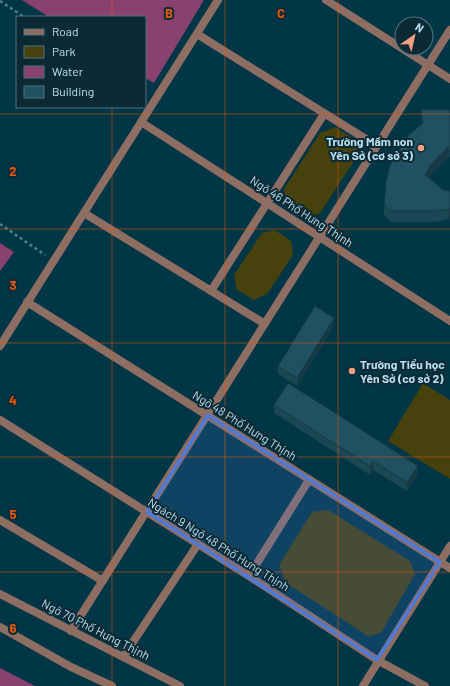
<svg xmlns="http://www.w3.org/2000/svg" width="450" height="686" font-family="Barlow,sans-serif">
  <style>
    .green { fill: #46410d }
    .water { fill: #89416f }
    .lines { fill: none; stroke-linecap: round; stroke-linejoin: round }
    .path { stroke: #4f8090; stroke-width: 2.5; stroke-dasharray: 3 3; stroke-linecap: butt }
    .lane { stroke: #8e6e62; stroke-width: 8 }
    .street { stroke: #8e6e62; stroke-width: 8 }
    .wall { fill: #1b4654 }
    .shaded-wall { fill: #163945 }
    .building { fill: #1f5162; stroke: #163945 }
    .marked { fill: #4b7ae0; fill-opacity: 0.2; stroke: #4b7ae0; stroke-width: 3; stroke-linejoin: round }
    .grid { fill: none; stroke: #e8590c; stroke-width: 1; stroke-opacity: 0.55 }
    .poi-dot { fill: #f2a07f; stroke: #0c2a34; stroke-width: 1.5 }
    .labels { text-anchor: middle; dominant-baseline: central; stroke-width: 4; stroke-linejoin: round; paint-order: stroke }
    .poi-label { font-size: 12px; font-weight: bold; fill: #b6e1f1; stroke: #0c2a34; text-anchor: end }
    .street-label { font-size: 12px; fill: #b6e1f1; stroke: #0c2a34 }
    .grid-label { font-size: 13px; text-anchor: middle; font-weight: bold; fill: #e8590c; stroke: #0c2a34; stroke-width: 4; stroke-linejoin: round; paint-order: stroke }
  </style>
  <rect width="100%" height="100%" fill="#003645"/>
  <path class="green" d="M335,127l21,13 2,15 -38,58 -12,4 -22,-14 -2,-14 36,-56z
    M275,230l16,11 2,14 -26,39 -13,6 -18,-11 -2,-14 28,-42z
    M423,383l27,17v79l-62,-38z
    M328,510l82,51 5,13 -34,59 -13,3 -82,-53 -7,-18 33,-53z"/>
  <path class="water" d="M22,0h182l-50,83 -9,-5v-61h-96z
    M0,243l14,9 -14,19z
    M0,668l35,18h-35z"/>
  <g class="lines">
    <path class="path" d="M0,1l24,16
      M0,224l45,31"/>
    <path class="lane" d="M0,627l71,40 41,19
      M123,657l75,-113"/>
    <path class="street" d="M326,0l124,79
      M197,34l180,112
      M141,122l309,199
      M84,213l181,111
      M211,291l113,-177
      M27,302l423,266
      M0,346l218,-346
      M0,420l249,156 128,84 48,26
      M0,520l103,61
      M249,576l60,-96
      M0,594l180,92
      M71,631l379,-601
      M363,686l87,-140"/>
  </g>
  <path class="wall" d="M421,110h29v47h-1l-17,17 -2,4 13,12 7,1v28l-15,3h-44l-7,-6v-11l38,-81z
    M334,326l-37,60 -19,-12v-8z
    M274,405l144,69 -11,17 -34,-21 -3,5 -96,-62z"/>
  <path class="shaded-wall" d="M449,146v11l-17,17 -7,12v-11l7,-12z
    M449,209h1v10l-1,1z
    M334,318v8l-37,60v-8z
    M373,461v9l-3,5v-9z
    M418,466v8l-11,17v-9z"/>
  <path class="building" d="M441,109l9,1v36h-1l-17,17 -7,12 18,15 7,1v18l-15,2h-44l-7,-6 2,-23 4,-17 18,-29 15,-13 -2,-13z
    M315,306l19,12 -37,60 -19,-12z
    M288,383l130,83 -11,16 -34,-21 -3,5 -96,-61z"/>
  <path class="marked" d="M208,415l232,147 -63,98 -230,-148z"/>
  <path class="grid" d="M112,0v17M225,0v686M338,0v686M112,107v579M0,114h450M0,229h450M0,343h450M0,457h450M0,572h450"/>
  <g class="poi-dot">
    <circle cx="421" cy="148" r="4"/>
    <circle cx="352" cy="371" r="4"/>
  </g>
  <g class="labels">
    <g class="poi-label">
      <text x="413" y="141">Trường Mầm non<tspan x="413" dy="14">Yên Sở (cơ sở 3)</tspan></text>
      <text x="360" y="364" text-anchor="start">Trường Tiểu học<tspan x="360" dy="14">Yên Sở (cơ sở 2)</tspan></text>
    </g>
    <g class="street-label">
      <text transform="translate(302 211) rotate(33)">Ngõ 46 Phố Hưng Thịnh</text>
      <text transform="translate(245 425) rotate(32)">Ngõ 48 Phố Hưng Thịnh</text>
      <text transform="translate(219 544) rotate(32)">Ngách 9 Ngõ 48 Phố Hưng Thịnh</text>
      <text transform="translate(96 629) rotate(27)">Ngõ 70 Phố Hưng Thịnh</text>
    </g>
  </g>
  <g class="grid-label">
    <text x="169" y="18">B</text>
    <text x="281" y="18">C</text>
    <text x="13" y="176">2</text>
    <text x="13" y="290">3</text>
    <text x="13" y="405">4</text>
    <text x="13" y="519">5</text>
    <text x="13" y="633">6</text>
  </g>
  <rect x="16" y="16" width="130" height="92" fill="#0c2a34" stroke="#507380"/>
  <rect x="24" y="29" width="20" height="6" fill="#8e6e62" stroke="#507380"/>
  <text x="52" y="36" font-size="12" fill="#b6e1f1">Road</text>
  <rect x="24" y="46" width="20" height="12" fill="#46410d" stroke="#507380"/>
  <text x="52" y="56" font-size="12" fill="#b6e1f1">Park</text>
  <rect x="24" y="66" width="20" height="12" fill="#89416f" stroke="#507380"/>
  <text x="52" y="76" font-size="12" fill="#b6e1f1">Water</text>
  <rect x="24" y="86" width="20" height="12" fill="#1f5162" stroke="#507380"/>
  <text x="52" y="96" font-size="12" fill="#b6e1f1">Building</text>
  <g transform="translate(414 36) rotate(34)"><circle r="19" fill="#0c2a34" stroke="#507380"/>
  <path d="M0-3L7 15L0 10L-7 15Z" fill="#f2a07f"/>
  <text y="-6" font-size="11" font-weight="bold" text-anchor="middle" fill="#b6e1f1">N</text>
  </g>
</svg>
